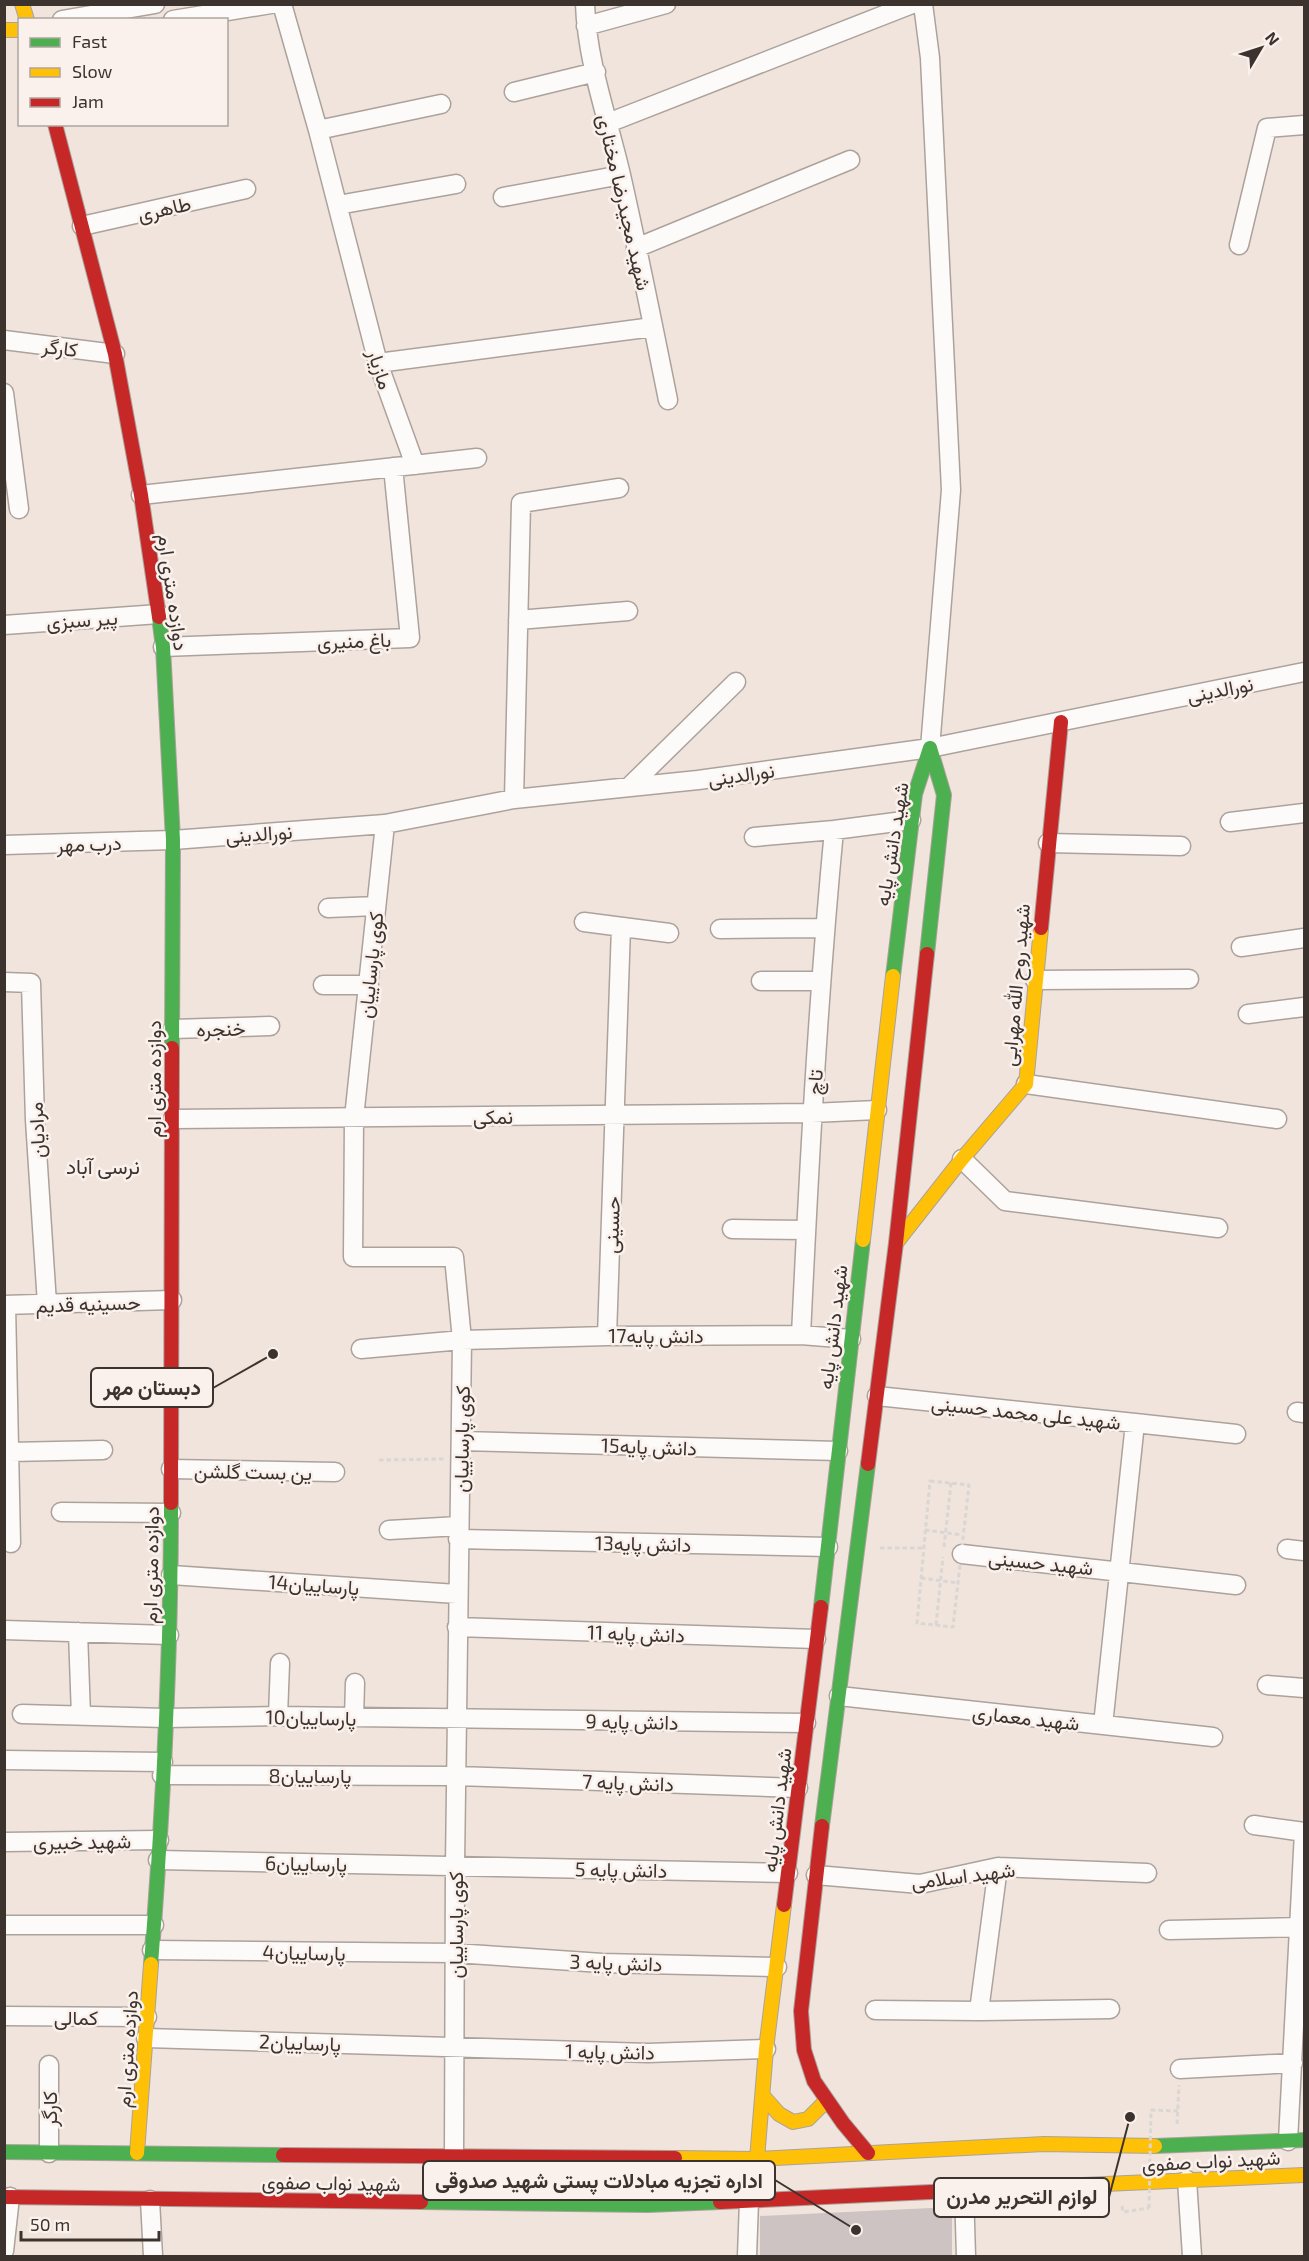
<svg xmlns="http://www.w3.org/2000/svg" width="1309" height="2261" font-family="'Exo 2',Vazirmatn,sans-serif">
  <style>
    .building { fill: #cdc3c2 }
    .lines { fill: none; stroke-linecap: round; stroke-linejoin: round }
    .street-casing { stroke: #aca29c; stroke-width: 21 }
    .fast-casing { stroke: #aca29c; stroke-width: 16 }
    .slow-casing { stroke: #aca29c; stroke-width: 16 }
    .jam-casing { stroke: #aca29c; stroke-width: 16 }
    .path { stroke: #d9d6d4; stroke-width: 3; stroke-dasharray: 4.5 3; stroke-linecap: butt }
    .street { stroke: #fdfbfa; stroke-width: 18 }
    .fast { stroke: #4caf50; stroke-width: 14 }
    .slow { stroke: #ffc107; stroke-width: 14 }
    .jam { stroke: #c62828; stroke-width: 14 }
    .path-bridge { stroke: #d9d6d4; stroke-width: 3; stroke-dasharray: 4.5 3; stroke-linecap: butt }
    .labels { text-anchor: middle; dominant-baseline: central; stroke-width: 5; stroke-linejoin: round; paint-order: stroke }
    .street-label { font-size: 20px; fill: #3d332e; stroke: #fbf1ec }
    .neighbourhood-label { font-size: 21px; fill: #3d332e; stroke: #fbf1ec }
    .leader { fill: none; stroke: #3d332e; stroke-width: 2 }
    .callout-dot { fill: #3d332e; stroke: #fbf1ec; stroke-width: 2 }
    .callout { fill: #fbf1ec; stroke: #3d332e; stroke-width: 2 }
    .callout-label { font-size: 21px; text-anchor: middle; font-weight: bold; fill: #3d332e }
  </style>
  <rect width="100%" height="100%" fill="#f1e4dc"/>
  <path class="building" d="M952,2207v49h-192v-40z"/>
  <g class="lines">
    <g class="street-casing">
      <path id="street" d="M282,4l36,126 60,233 37,102
        M585,4c2,58 23,115 36,171 17,75 32,150 47,225
        M923,4l7,54 21,432 -21,258
        M62,20l93,-16
        M173,20l98,-16
        M586,26l80,-22
        M514,92l82,-20
        M608,123l304,-119
        M318,130l123,-26
        M503,197l118,-22
        M338,205l118,-21
        M82,226l164,-37
        M1239,245l28,-117 37,-3
        M636,248l214,-88
        M4,340l111,14
        M378,363l275,-36
        M4,393l15,116
        M141,495l336,-37
        M518,620l110,-9
        M4,625l155,-11
        M163,647l247,-9 -17,-171
        M629,787l107,-105
        M514,799l7,-296 98,-15
        M1230,822l74,-9
        M385,824l-31,294 -1,139h101l8,83 -7,525 -1,291
        M754,837l80,-7 77,-10
        M1048,843l133,3
        M4,845l169,-5 212,-16 129,-25 184,-19 232,-32 374,-76
        M328,908l48,-2
        M584,922l85,11
        M720,929l105,-1
        M1241,947l63,-9
        M1035,980l154,-1
        M761,981h60
        M4,982l27,1 4,137 12,184
        M323,985h46
        M1248,1014l56,-7
        M173,1029l97,-3
        M1026,1084l251,35
        M173,1119l639,-6 65,-3
        M962,1159l43,42 213,27
        M732,1229l74,1
        M4,1305l168,-5
        M6,1305l5,238
        M801,1335c8,-168 17,-337 33,-505
        M607,1336l14,-409
        M361,1349l101,-9 145,-4 194,-1 50,4
        M877,1396l258,27 -32,302
        M1297,1412l7,1
        M1135,1423l101,11
        M461,1441l377,10
        M10,1452l93,-2
        M171,1469l164,3
        M61,1512l110,1
        M389,1530l70,-4
        M458,1539l370,8
        M1287,1549l17,2
        M962,1554l274,31
        M171,1575l286,19
        M457,1627l359,12
        M4,1630l165,5
        M78,1632l3,84
        M1267,1685l37,3
        M839,1696l374,41
        M22,1714l143,4 113,-2 528,7
        M278,1716l2,-53
        M354,1718l1,-35
        M4,1760l159,2
        M162,1775l295,1 341,12
        M1254,1825l50,7
        M4,1842l155,-2
        M158,1860l630,13
        M816,1875l104,9 78,-17 149,6
        M4,1925h150
        M1169,1930l131,-3
        M152,1950l303,3 147,10 175,4
        M875,2010l104,1 131,-2
        M979,2011l19,-144
        M4,2016l143,1
        M146,2038l502,15 118,-4
        M1180,2069l113,-6
        M1288,2141l16,-309
        M49,2153v-88
        M1187,2180l5,76
        M964,2191l2,65
        M150,2200l3,56
        M4,2251l6,-54
        M747,2256l2,-55"/>
    </g>
    <g class="fast-casing">
      <path id="fast" d="M159,617l4,30 10,193 -1,208
        M927,954l17,-159 -14,-47
        M893,976l22,-182 15,-46
        M821,1607l42,-367
        M822,1826l46,-362
        M151,1964c12,-153 20,-307 20,-461
        M1155,2146l149,-6
        M4,2152l279,3
        M421,2202l227,3 72,-3"/>
    </g>
    <g class="slow-casing">
      <path id="slow" d="M22,4l5,16
        M4,30h16
        M863,1240l30,-264
        M896,1243l66,-84 64,-75 15,-156
        M763,2096l16,18 14,8 15,-3 18,-18
        M137,2153l14,-189
        M675,2158l82,1 287,-15 111,2
        M757,2159l9,-110 18,-144
        M973,2190l331,-15"/>
    </g>
    <g class="jam-casing">
      <path id="jam" d="M55,124l60,230 26,141 18,122
        M1041,928l20,-206
        M868,1464l28,-221 31,-289
        M171,1503l1,-455
        M822,1826l-21,185 3,39 10,31 29,42 25,30
        M784,1905l37,-298
        M283,2155l392,3
        M4,2197l417,5
        M720,2202l253,-12"/>
    </g>
    <path class="path" d="M379,1460l65,-1
      M930,1481l39,4 -16,142 -36,-4z
      M925,1530l37,5
      M944,1547l7,-64
      M880,1548h43
      M921,1578l37,5
      M936,1625l7,-68
      M1151,2110l27,1
      M1177,2124l2,-39
      M1122,2206l1,6 26,-4"/>
    <use href="#street" class="street"/>
    <use href="#fast" class="fast"/>
    <use href="#slow" class="slow"/>
    <use href="#jam" class="jam"/>
    <path class="path-bridge" d="M1149,2208l2,-98"/>
  </g>
  <g class="labels">
    <g class="street-label">
      <text transform="translate(625 202) rotate(77)">شهید مجیدرضا مختاری</text>
      <text transform="translate(164 208) rotate(-13)">طاهری</text>
      <text transform="translate(60 347) rotate(7)">کارگر</text>
      <text transform="translate(381 369) rotate(72)">مازیار</text>
      <text transform="translate(174 592) rotate(82)">دوازده متری ارم</text>
      <text transform="translate(82 619) rotate(-4)">پیر سبزی</text>
      <text transform="translate(354 640) rotate(-2)">باغ منیری</text>
      <text transform="translate(1220 689) rotate(-11)">نورالدینی</text>
      <text transform="translate(741 774) rotate(-8)">نورالدینی</text>
      <text transform="translate(259 833) rotate(-4)">نورالدینی</text>
      <text transform="translate(89 843) rotate(-2)">درب مهر</text>
      <text transform="translate(891 844) rotate(-81)">شهید دانش پایه</text>
      <text transform="translate(370 965) rotate(-84)">کوی پارساییان</text>
      <text transform="translate(1015 985) rotate(-85)">شهید روح الله مهرابی</text>
      <text transform="translate(221 1028) rotate(-1)">خنجره</text>
      <text transform="translate(153 1079) rotate(-90)">دوازده متری ارم</text>
      <text transform="translate(814 1082) rotate(-86)">تاچ</text>
      <text transform="translate(493 1116) rotate(-1)">نمکی</text>
      <text transform="translate(36 1130) rotate(-93)">مرادیان</text>
      <text transform="translate(611 1225) rotate(-88)">حسینی</text>
      <text transform="translate(88 1303) rotate(-2)">حسینیه قدیم</text>
      <text transform="translate(832 1327) rotate(-83)">شهید دانش پایه</text>
      <text x="656" y="1335">دانش پایه17</text>
      <text transform="translate(1026 1412) rotate(6)">شهید علی محمد حسینی</text>
      <text transform="translate(461 1439) rotate(-89)">کوی پارساییان</text>
      <text transform="translate(649 1446) rotate(2)">دانش پایه15</text>
      <text transform="translate(253 1471) rotate(1)">ین بست گلشن</text>
      <text transform="translate(643 1543) rotate(1)">دانش پایه13</text>
      <text transform="translate(1041 1562) rotate(6)">شهید حسینی</text>
      <text transform="translate(150 1565) rotate(-89)">دوازده متری ارم</text>
      <text transform="translate(314 1584) rotate(4)">پارساییان14</text>
      <text transform="translate(636 1633) rotate(2)">دانش پایه 11</text>
      <text transform="translate(311 1717) rotate(1)">پارساییان10</text>
      <text transform="translate(1026 1717) rotate(6)">شهید معماری</text>
      <text transform="translate(632 1721) rotate(1)">دانش پایه 9</text>
      <text x="310" y="1775">پارساییان8</text>
      <text transform="translate(628 1782) rotate(2)">دانش پایه 7</text>
      <text transform="translate(776 1810) rotate(-83)">شهید دانش پایه</text>
      <text transform="translate(82 1841) rotate(-1)">شهید خبیری</text>
      <text transform="translate(306 1863) rotate(1)">پارساییان6</text>
      <text transform="translate(621 1869) rotate(1)">دانش پایه 5</text>
      <text transform="translate(963 1875) rotate(-7)">شهید اسلامی</text>
      <text transform="translate(455 1925) rotate(-90)">کوی پارساییان</text>
      <text transform="translate(304 1952) rotate(1)">پارساییان4</text>
      <text transform="translate(616 1962) rotate(2)">دانش پایه 3</text>
      <text x="76" y="2017">کمالی</text>
      <text transform="translate(300 2042) rotate(2)">پارساییان2</text>
      <text transform="translate(126 2049) rotate(-86)">دوازده متری ارم</text>
      <text transform="translate(610 2051) rotate(1)">دانش پایه 1</text>
      <text transform="translate(49 2109) rotate(-90)">کارگر</text>
      <text transform="translate(1211 2160) rotate(-3)">شهید نواب صفوی</text>
      <text transform="translate(331 2182) rotate(1)">شهید نواب صفوی</text>
    </g>
    <g class="neighbourhood-label">
      <text x="103" y="1165">نرسی آباد</text>
    </g>
  </g>
  <path class="leader" d="M273 1354L213 1388M856 2230L775 2180M1130 2117L1109 2197"/>
  <g class="callout-dot">
    <circle cx="273" cy="1354" r="6"/>
    <circle cx="856" cy="2230" r="6"/>
    <circle cx="1130" cy="2117" r="6"/>
  </g>
  <g class="callout">
    <rect x="91" y="1368" width="122" height="39" rx="6"/>
    <rect x="423" y="2161" width="352" height="39" rx="6"/>
    <rect x="934" y="2178" width="175" height="39" rx="6"/>
  </g>
  <g class="callout-label">
    <text x="152" y="1395">دبستان مهر</text>
    <text x="599" y="2188">اداره تجزیه مبادلات پستی شهید صدوقی</text>
    <text x="1022" y="2204">لوازم التحریر مدرن</text>
  </g>
  <rect width="1309" height="2261" fill="none" stroke="#3d332e" stroke-width="12"/>
  <rect x="18" y="18" width="210" height="108" fill="#fbf1ec" stroke="#afa5a0" stroke-width="1.5"/>
  <rect x="30" y="38" width="30" height="9" fill="#4caf50" stroke="#afa5a0" stroke-width="1.5"/>
  <text x="72" y="48" font-size="18" fill="#3d332e">Fast</text>
  <rect x="30" y="68" width="30" height="9" fill="#ffc107" stroke="#afa5a0" stroke-width="1.5"/>
  <text x="72" y="78" font-size="18" fill="#3d332e">Slow</text>
  <rect x="30" y="98" width="30" height="9" fill="#c62828" stroke="#afa5a0" stroke-width="1.5"/>
  <text x="72" y="108" font-size="18" fill="#3d332e">Jam</text>
  <g transform="translate(1261 48) rotate(51)" stroke="#fbf1ec" stroke-width="4.5" paint-order="stroke">
  <path d="M0-4.5L10 22L0 15L-10 22Z" fill="#3d332e"/>
  <text y="-9" font-size="16" font-weight="bold" text-anchor="middle" fill="#3d332e">N</text>
  </g>
  <path d="M21 2231v9h138v-9" fill="none" stroke="#3d332e" stroke-width="3"/>
  <text x="30" y="2231" font-size="18" fill="#3d332e" stroke="#fbf1ec" stroke-width="4.5" paint-order="stroke">50 m</text>
</svg>
